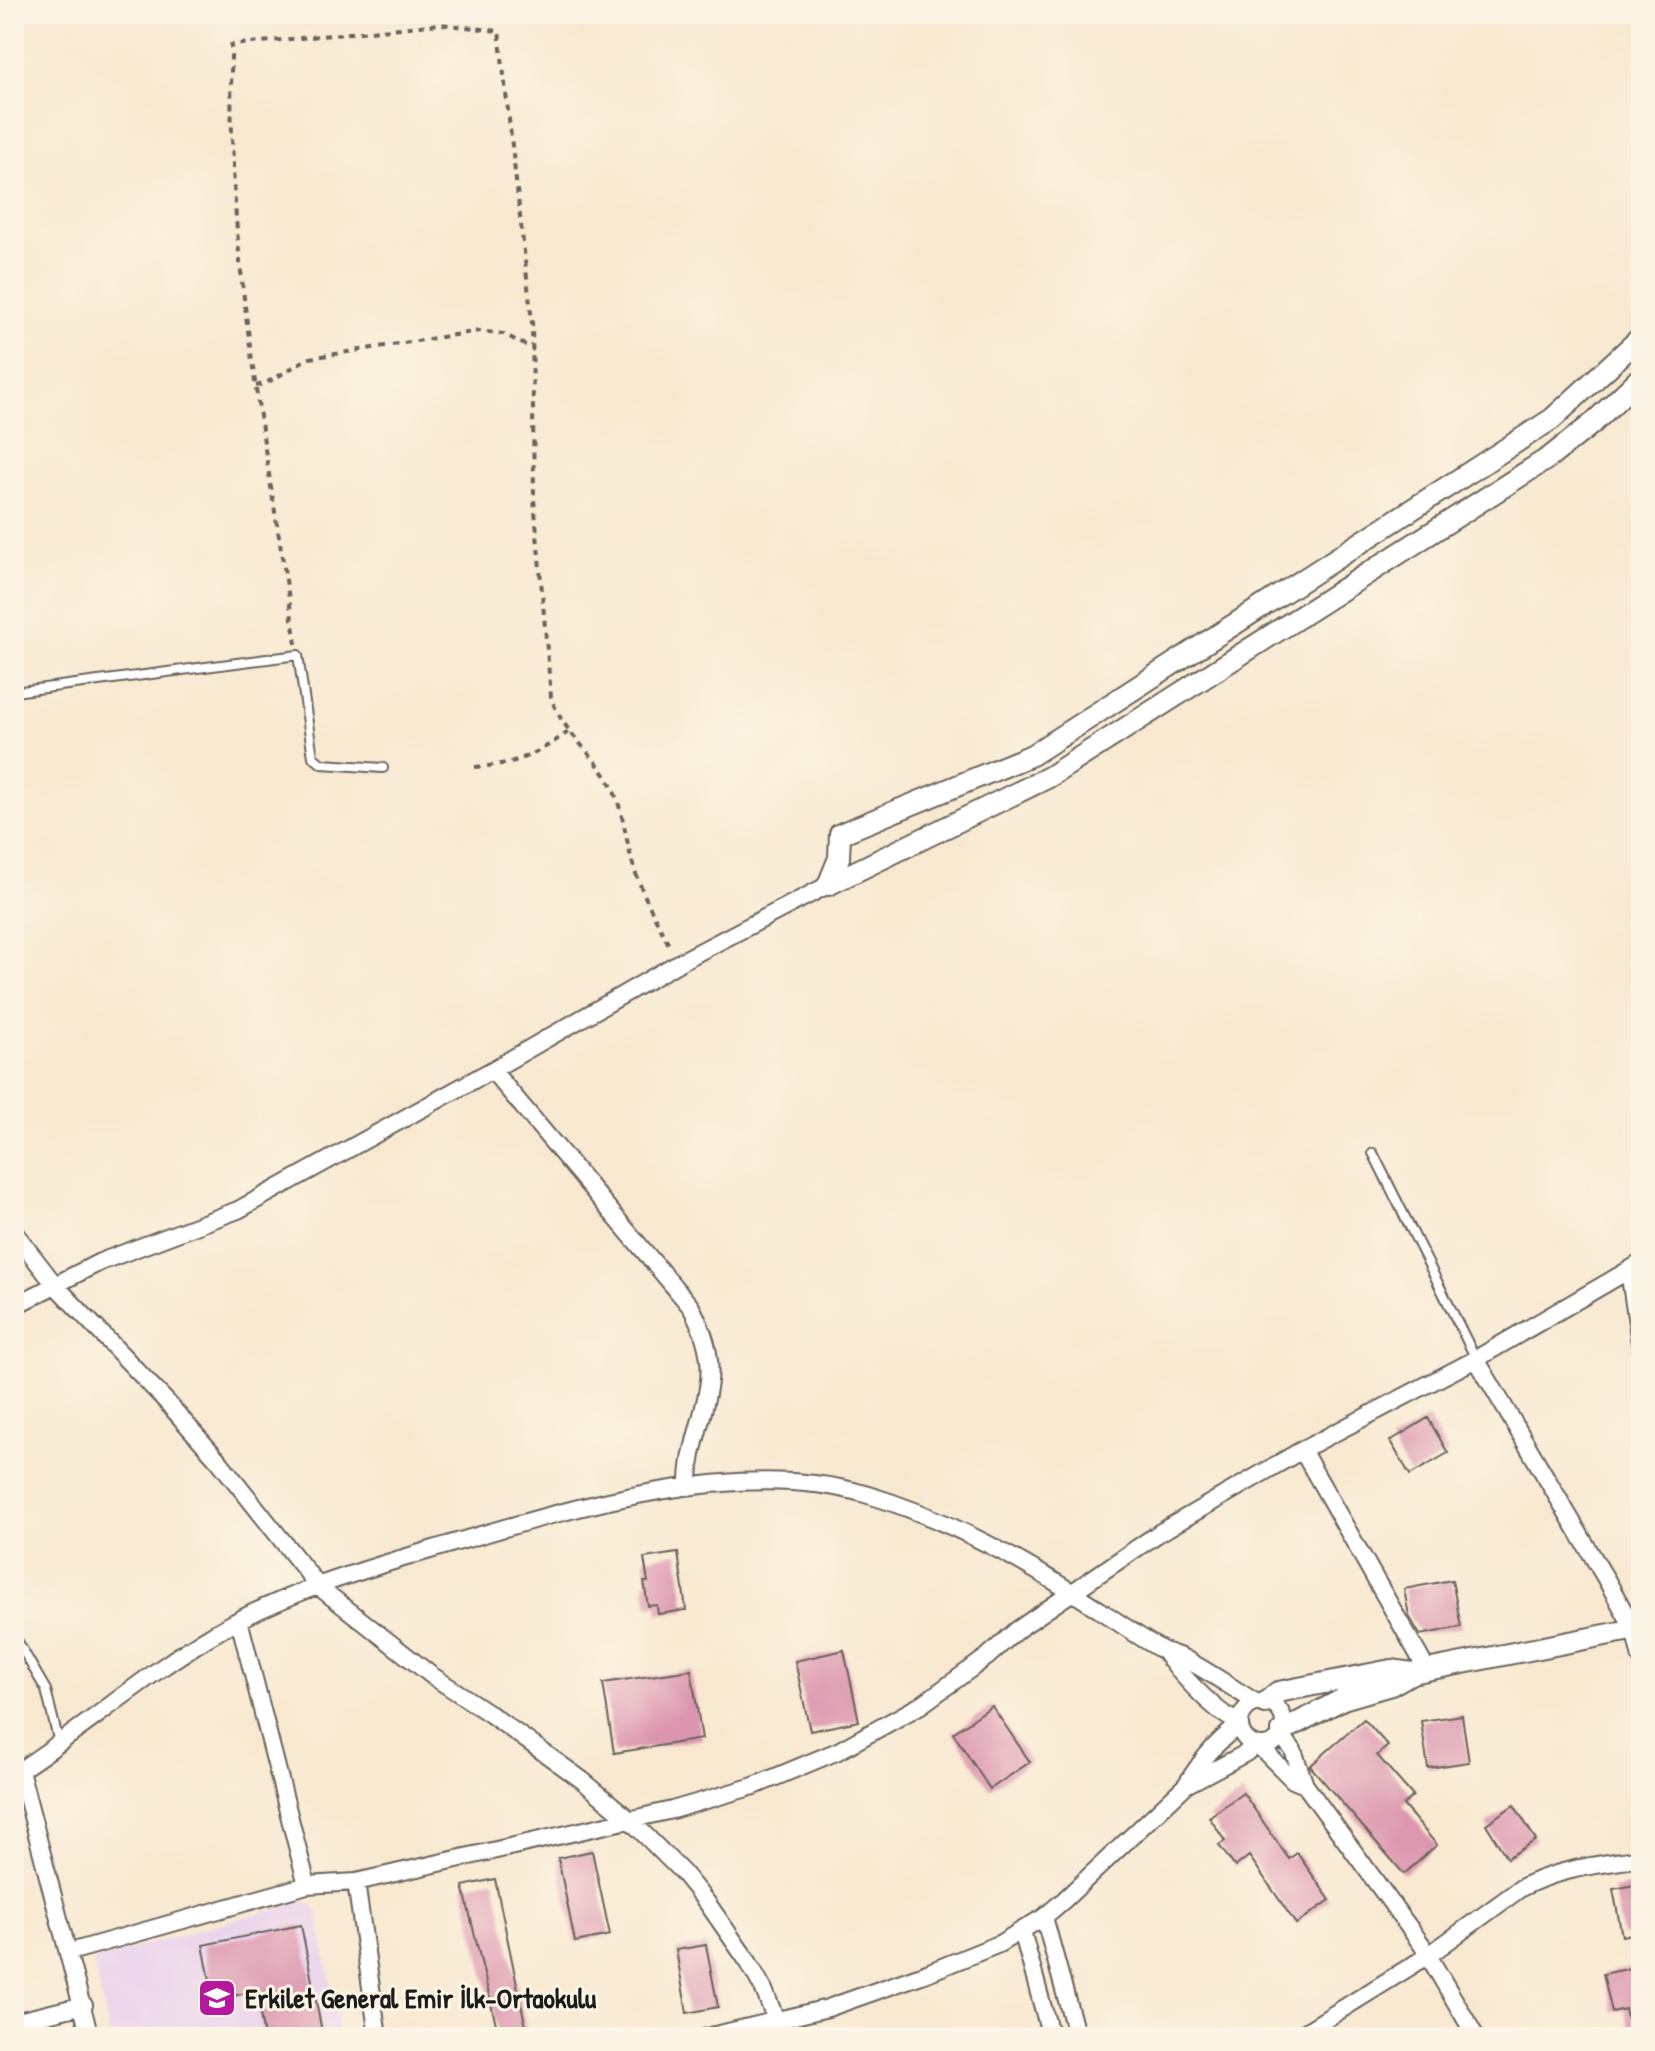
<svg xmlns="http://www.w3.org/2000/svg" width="1655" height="2051" font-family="'Patrick Hand',sans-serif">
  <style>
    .built { fill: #e9d2ed }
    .building { fill: #dc95ae }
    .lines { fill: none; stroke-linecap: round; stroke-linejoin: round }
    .service-casing { stroke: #69635b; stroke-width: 12 }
    .minor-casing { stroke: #69635b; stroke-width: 20 }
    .tertiary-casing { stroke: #69635b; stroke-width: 24 }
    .path { stroke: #69635b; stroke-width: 4; stroke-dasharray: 6 6; stroke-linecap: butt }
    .service { stroke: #fff; stroke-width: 8 }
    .minor { stroke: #fff; stroke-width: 16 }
    .tertiary { stroke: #fff; stroke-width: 20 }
    .labels { text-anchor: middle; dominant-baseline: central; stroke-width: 6; stroke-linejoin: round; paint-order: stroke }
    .poi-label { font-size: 28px; font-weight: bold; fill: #1c1c1c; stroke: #fcf5e5; text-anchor: start }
  </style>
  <rect width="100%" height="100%" fill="#fcf5e5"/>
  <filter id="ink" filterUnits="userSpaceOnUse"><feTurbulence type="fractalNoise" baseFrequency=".0125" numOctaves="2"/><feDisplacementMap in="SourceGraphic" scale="16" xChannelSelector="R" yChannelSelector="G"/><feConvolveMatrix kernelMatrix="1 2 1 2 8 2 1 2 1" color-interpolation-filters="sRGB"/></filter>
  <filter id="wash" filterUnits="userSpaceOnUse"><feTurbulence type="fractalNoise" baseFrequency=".006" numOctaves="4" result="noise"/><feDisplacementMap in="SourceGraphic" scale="32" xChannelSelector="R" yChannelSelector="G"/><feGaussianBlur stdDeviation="1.8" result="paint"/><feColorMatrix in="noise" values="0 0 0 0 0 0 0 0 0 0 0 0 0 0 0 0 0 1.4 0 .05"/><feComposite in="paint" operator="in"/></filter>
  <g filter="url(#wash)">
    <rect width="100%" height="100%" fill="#f8e8d0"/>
    <path class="built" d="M302,1901l9,3 6,6 23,127h-230l-17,-77z"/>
    <g id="blocks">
      <path class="building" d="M1428,1418l20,35 -38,22 -20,-34z
        M678,1553l8,57 -28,4 -1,-9 -9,1 -4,-24h4l-4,-24z
        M1452,1580l9,47 -41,8 -11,-19 -5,-27z
        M844,1650l15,71 -49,10 -15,-70z
        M691,1670l11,69 -88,14 -11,-70z
        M992,1706l38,56 -40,27 -37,-56z
        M1462,1715l7,47 -41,6 -7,-47z
        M1364,1719l24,27 -11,9 36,41 -10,9 34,40 -33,29 -94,-108z
        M1243,1793l46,66 8,-6 33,47 -34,24 -47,-68 -14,11 -16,-22 6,-4 -16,-24z
        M1514,1805l22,35 -29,18 -21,-34z
        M592,1851l18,84 -35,7 -17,-84z
        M495,1879l21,101 12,57h-29l-36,-151z
        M1641,1884v48l-19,4 -9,-47z
        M301,1925l22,112h-59l-8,-46 -42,9 -11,-55z
        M706,1945l12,62 -31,6 -11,-63z
        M1641,1966v71h-9l-7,-28 -13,3 -9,-38z"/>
    </g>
  </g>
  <g filter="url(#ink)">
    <use href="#blocks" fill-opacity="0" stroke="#69635b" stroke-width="2"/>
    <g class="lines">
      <g class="service-casing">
        <path id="service" d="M14,692l284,-37 15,102 9,7 61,4
          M1373,1153l103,206
          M14,1635l32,55 13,53"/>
      </g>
      <g class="minor-casing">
        <path id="minor" d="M492,1070l199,237c12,22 21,48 18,74 -4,36 -21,68 -20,106
          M14,1232l41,53 110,115 54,61 100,126 112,88 59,39 92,66 48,40 53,53 25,31 41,59 15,27 19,47
          M1629,1271l12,78
          M14,1306l86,-44 138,-52 254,-140 186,-107 150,-78
          M1476,1359l130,220 28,50 7,29
          M1302,1450l174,-91 165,-96
          M239,1620l68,265
          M1164,1651c14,21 52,63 76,72
          M1240 1724a22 22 0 1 1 44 0a22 22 0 1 1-44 0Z
          M1281,1735l12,15 12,35 117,160 54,92
          M1259,1746l34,34 12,5
          M20,1770l70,267
          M14,1774c69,-44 131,-100 203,-142 70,-41 152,-64 230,-87 124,-37 290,-88 418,-51 75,22 144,59 210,100 29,18 57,39 87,56 8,4 17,5 25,10 24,13 47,29 70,43
          M1186,1785l60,-32 9,-8
          M356,1882l22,155
          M1044,1917l33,120
          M1022,1931l29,106
          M70,1952l237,-67 49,-3 316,-72 82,-24 84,-35 83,-46 66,-48 30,-27 142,-97 143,-83 125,220
          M14,2022l70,-17
          M707,2037l121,-29 99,-35 72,-29 45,-27 20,-17 122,-115c14,-23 31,-45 54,-60
          M1297,2037l132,-82 92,-67c38,-20 78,-23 120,-30"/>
      </g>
      <g class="tertiary-casing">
        <path id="tertiary" d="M828,885l11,-27 1,-24 192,-79 520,-336 89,-82
          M828,885l221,-108 501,-320 43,-34 48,-46
          M1265,1703l13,-11 113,-22 21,3 15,-3 214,-42
          M1282,1731l61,-32 48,-14 21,-12"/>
      </g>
      <path class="path" d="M256,386c20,-5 35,-20 54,-28l169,-27 25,3 30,16
        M296,644c-20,-131 -44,-261 -57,-392 -7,-69 -8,-138 -8,-207l209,-21 59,7 33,291 2,177 17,198c12,38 46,57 62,92 11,25 13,53 21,79 9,28 23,53 36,79
        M475,767c40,-2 61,-12 93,-35"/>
      <use href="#service" class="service"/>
      <use href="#minor" class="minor"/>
      <use href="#tertiary" class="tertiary"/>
    </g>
  </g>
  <defs>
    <g id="school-square" transform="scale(2)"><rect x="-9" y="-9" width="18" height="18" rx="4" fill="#b5179e" stroke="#fcf5e5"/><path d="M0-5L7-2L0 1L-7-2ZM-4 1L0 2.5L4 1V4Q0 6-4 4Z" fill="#fff"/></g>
  </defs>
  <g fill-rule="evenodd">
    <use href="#school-square" x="217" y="1998"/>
  </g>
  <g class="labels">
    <g class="poi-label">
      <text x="245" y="1998">Erkilet General Emir İlk-Ortaokulu</text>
    </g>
  </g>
  <rect width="1655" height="2051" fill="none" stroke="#fcf5e5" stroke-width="48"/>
</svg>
